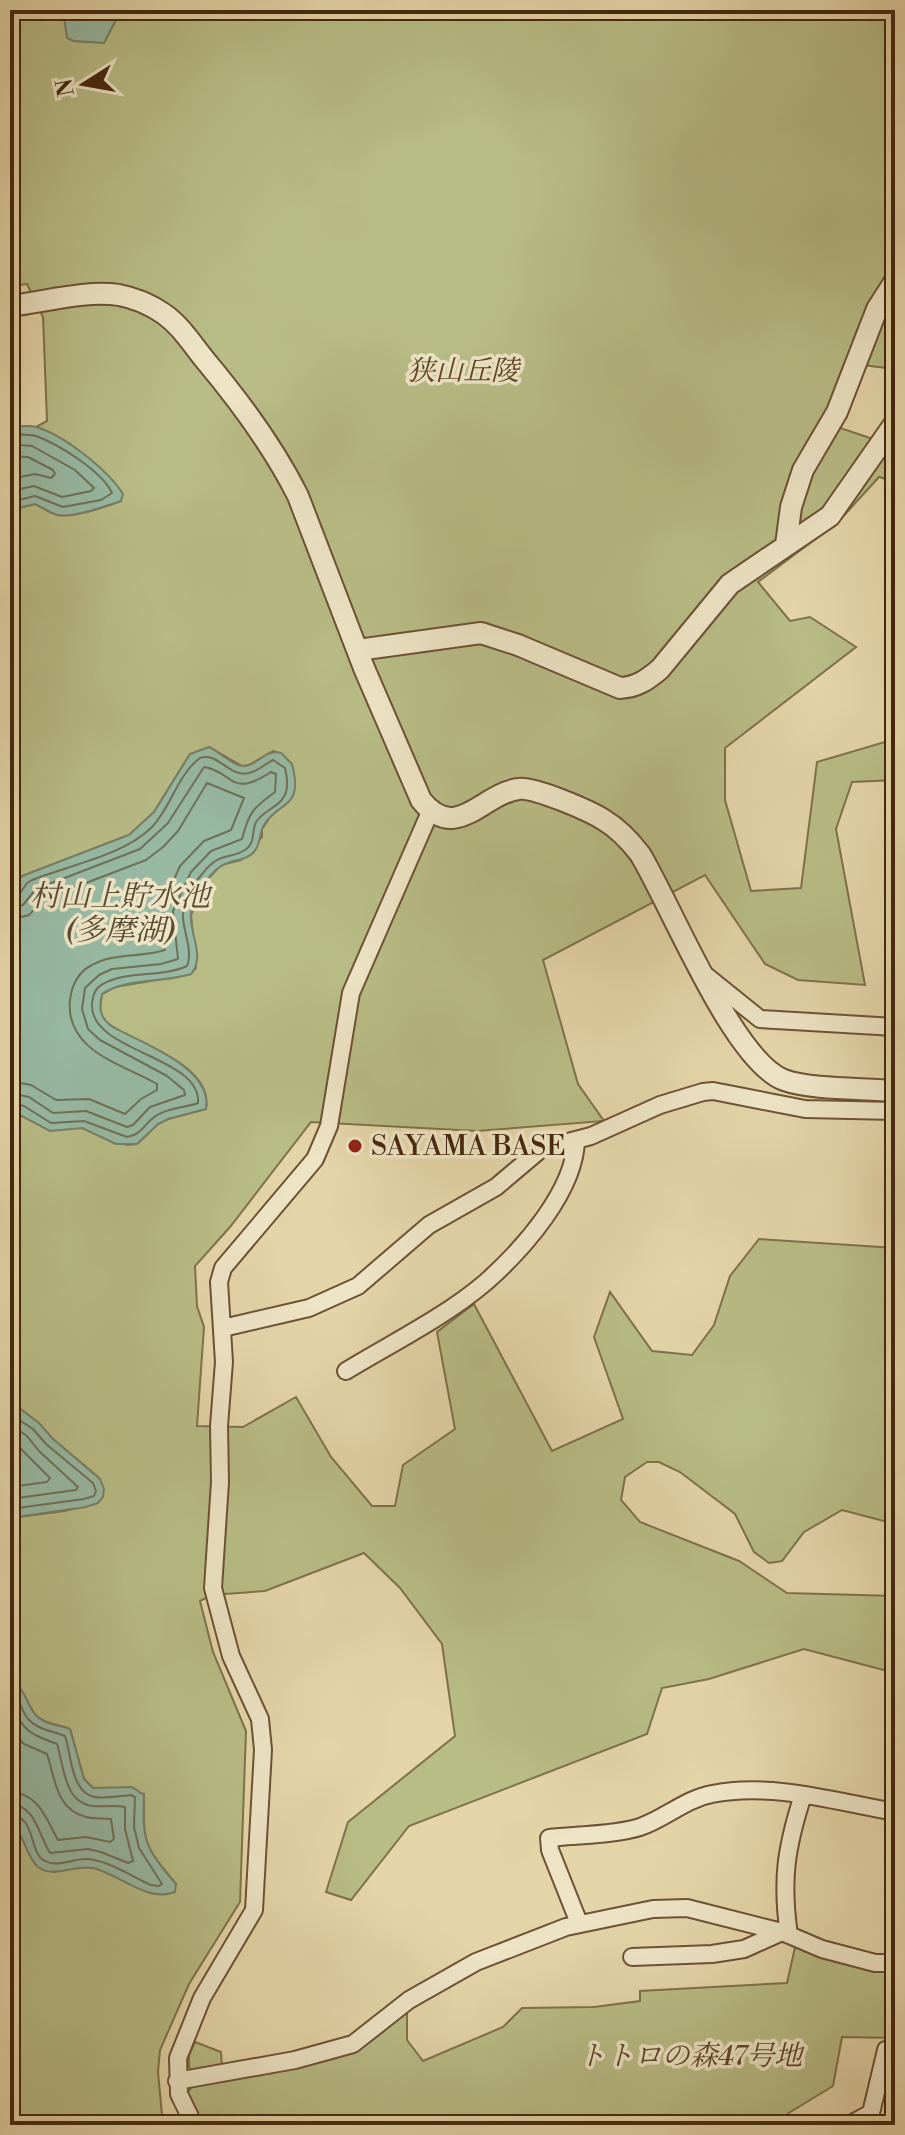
<svg xmlns="http://www.w3.org/2000/svg" width="905" height="2135" font-family="'Libre Bodoni','Noto Serif JP',serif">
  <style>
    .green { fill: #b8bc85; stroke: #7e724a; stroke-width: 2 }
    .water { fill: #97b9a3; stroke: #767f68; stroke-width: 2 }
    .lines { fill: none; stroke-linecap: round; stroke-linejoin: round }
    .shore { stroke: #6e7059; stroke-width: 2 }
    .minor-casing { stroke: #6d5235; stroke-width: 20 }
    .tertiary-casing { stroke: #6d5235; stroke-width: 24 }
    .minor { stroke: #ede4c6; stroke-width: 16 }
    .tertiary { stroke: #ede4c6; stroke-width: 20 }
    .poi-dot { fill: #8f2418; stroke: #ede4c6; stroke-width: 3 }
    .labels { text-anchor: middle; dominant-baseline: central; stroke-width: 7; stroke-linejoin: round; paint-order: stroke }
    .park-label { font-size: 28px; font-style: italic; fill: #5c4527; stroke: #ede4c6 }
    .poi-label { font-size: 28px; fill: #45270f; stroke: #ede4c6; text-anchor: start }
    .water-label { font-size: 30px; font-style: italic; fill: #5a4c34; stroke: #ede4c6 }
  </style>
  <rect width="100%" height="100%" fill="#e4d5a8"/>
  <filter id="stains"><feTurbulence type="fractalNoise" baseFrequency=".0025" numOctaves="4"/><feColorMatrix values="0 0 0 0 .2 0 0 0 0 .09 0 0 0 0 .02 0 0 0 .5 -.17"/></filter>
  <radialGradient id="worn" r=".72"><stop offset=".6" stop-color="#630" stop-opacity="0"/><stop offset="1" stop-color="#630" stop-opacity=".3"/></radialGradient>
  <path class="green" d="M10,10h53l5,28 6,3 30,1 17,-32h774v359l-48,-6 -22,60 57,19 13,-20v60l-16,-5 -41,45 -80,60 32,39 20,-4 46,30 -131,101v52l26,91 50,-3 16,-126 78,-23v41l-43,2 -16,47 29,156 -67,-5 -33,-16 -60,-89 -162,85 35,124 26,37 -127,10 -166,-9 -81,105 -35,39 2,40 7,21 -7,99 46,1 53,-30 35,60 41,49h23l8,-41 52,-36 -18,-97 37,-28 78,147 71,-32 -29,-82 16,-45 42,59 40,4 22,-30 16,-49 29,-37 136,9v276l-53,-14 -38,22 -22,29 -13,2 -15,-11 -19,-38 -55,-42 -21,-10h-12l-22,15 -4,23 19,22 99,39 48,32 108,3v77l-91,-24 -95,30 -47,9 -15,46 -238,92 -58,74 -25,-8 22,-70 107,-86 -13,-92 -42,-56 -36,-35 -99,38 -54,4 -11,6 13,51 33,79 -6,171 -51,82 -29,66 -2,22 5,53h-153v-306l14,17 6,19 23,17c11,-2 23,-5 33,-5 26,1 49,23 74,27l16,-10c-32,-39 -33,-39 -32,-90l-51,-6 -9,-9 -14,-50c-11,-5 -28,-5 -36,-16 -9,-12 -9,-24 -24,-31v-164l54,-7 34,-8 2,-24c-14,-13 -30,-25 -45,-38 -15,-13 -24,-30 -45,-35v-296l22,10 50,8 45,17 10,-1 21,-20 10,-5 38,-10c8,-47 -74,-65 -103,-89l-3,-12 2,-14 13,-7 76,-13 5,-6 -5,-53 16,-35 14,-15 20,-5 21,-23v-8l9,-13 22,-20c2,-19 3,-39 -20,-45l-24,14 -7,1 -33,-19 -19,7 -36,58 -25,23 -107,41 -12,17v-383l25,-6c7,3 15,9 23,11 16,3 47,-8 63,-14l-56,-58 -29,-16 11,-6 -4,-104 -16,-33 -17,2z
    M796,1943l99,27v68l-53,-1 -9,49 -64,39h-563l-10,-11 -9,-21 9,-11 107,-16 104,-56v30l16,21 80,-34 19,-19 72,-1 46,-6v-10l147,-8z
    M195,2042l26,10 1,15 -30,4 -3,-4v-12z"/>
  <path class="water" d="M63,10h58l-17,33 -30,-2 -7,-3z
    M10,426c8,1 19,-1 26,1 28,8 72,43 87,67l-2,7c-16,5 -47,17 -63,14 -8,-2 -16,-8 -23,-11l-25,6z
    M209,747c11,5 24,19 35,19 15,-1 20,-17 37,-13l11,11c12,46 -13,36 -28,61 -6,10 -2,19 -11,28 -7,7 -14,6 -23,9 -17,5 -25,20 -32,35 -3,5 -7,12 -7,17 -2,20 15,42 0,60 -28,9 -65,4 -89,20 -3,14 -3,22 9,32 30,17 102,41 95,83l-38,10 -10,5 -21,20h-21l-34,-16 -32,3 -40,-21v-217l12,-17 107,-41 25,-23 36,-58z
    M10,1406l9,2 20,15 13,15 48,41 4,10 -1,8 -5,6 -12,4 -76,11z
    M10,1682c16,7 15,18 24,31 8,11 24,12 36,16l14,50 9,9 39,-1 12,8c-2,46 1,53 32,89l-1,8c-28,11 -56,-18 -82,-24 -18,-4 -39,11 -55,-1 -11,-9 -14,-33 -28,-48z"/>
  <g class="lines">
    <path class="shore" d="M10,434c8,1 18,0 26,2 22,8 66,35 76,57l-11,7 -38,7 -28,-11 -25,6
      M10,444l22,2 43,24 19,18 -3,3 -29,6 -28,-11 -24,5
      M10,456l18,1 25,13 2,4 -4,4 -16,-4 -25,5
      M10,898l8,-2 9,-13 5,-3c37,-15 90,-24 119,-52 20,-20 26,-53 49,-70 19,-6 29,20 49,15 9,-2 16,-9 24,-13l12,8c2,8 4,22 -2,30 -6,10 -19,12 -27,24 -5,10 0,21 -11,28 -17,10 -26,2 -42,23 -9,10 -21,31 -20,45 1,15 10,34 4,48 -26,12 -59,4 -84,18 -8,4 -10,11 -11,20 -3,48 110,52 106,99 -14,5 -33,5 -45,15 -10,8 -12,17 -26,19l-43,-16 -33,2 -27,-17 -14,-3
      M10,908l13,-3 13,-16 104,-40 28,-26 36,-56c31,5 25,32 67,5l5,2 -1,18c-22,16 -26,20 -33,47l-31,12 -20,21 -18,39 5,48 -17,5 -49,5 -13,6 -14,13 -3,21 6,20 12,11 67,36 17,14 1,5 -35,12 -17,18 -6,2 -41,-16 -33,2 -24,-16 -19,-4
      M10,920l19,-5 15,-16 102,-39 17,-13 15,-16 29,-48 37,15 -13,32 -27,11 -24,25 -19,43 4,41c-24,8 -50,2 -73,15 -14,7 -20,19 -22,35 -5,51 52,64 87,84v6l-16,9 -16,15 -36,-15 -33,1 -25,-15 -21,-4
      M10,1414l23,15 13,15 47,39 3,8 -2,5 -10,3 -74,10
      M10,1424l17,12 12,15 39,36 -2,3 -66,9
      M10,1438l40,40 -3,4 -37,5
      M10,1691c11,7 10,18 18,28 10,11 25,12 37,17 6,17 6,53 26,60 11,4 28,0 40,-1l4,2 -1,30 5,21 23,36 -3,2 -8,-1c-20,-9 -42,-24 -63,-26 -14,-1 -31,9 -43,2 -17,-8 -8,-44 -35,-47
      M10,1704c14,27 19,30 47,40 7,22 7,59 36,62 11,1 22,-1 32,1v22l8,32 -5,2 -27,-11 -13,-3 -38,4c-12,-18 -13,-47 -40,-49
      M10,1731l14,13 23,10c8,24 9,56 39,63 8,2 17,1 25,2l3,20 -4,3 -24,-5 -28,3c-12,-21 -19,-47 -48,-48"/>
    <g class="minor-casing">
      <path id="minor" d="M704,974l56,45 135,8
        M223,1328l86,-20 49,-22 71,-61 67,-38 45,-38 50,-13 69,-31 43,-13 10,-1 92,18 90,2
        M346,1371c46,-28 99,-54 140,-89 37,-33 89,-91 90,-142
        M579,1923l-29,-73 -1,-12c26,-3 67,-3 91,-11 26,-9 45,-28 72,-33 60,-12 125,8 183,18
        M789,1935c-8,-55 -3,-87 14,-140
        M632,1957l80,-3 32,-5 38,-17
        M177,2081l118,-21 58,-16 56,-44 67,-38 90,-35 87,-18 34,-1 95,24 40,17 53,14h20
        M194,2125l-15,-31 -1,-36 24,-60 52,-88 9,-160 -3,-31 -29,-63 -18,-68 7,-106 -1,-56 5,-64 -5,-80 4,-14 92,-109 14,-33 22,-133 79,-181
        M849,2125l22,-12 15,-63 9,-1"/>
    </g>
    <g class="tertiary-casing">
      <path id="tertiary" d="M10,306c35,-4 75,-16 109,-11 16,3 32,10 45,19 17,12 28,30 41,46 36,43 68,86 93,136l66,172 57,132c35,44 61,-6 97,-11 15,-3 72,22 86,31 15,9 26,21 36,34 31,51 93,207 144,226 28,10 80,8 111,11
        M786,545l5,-38 12,-37 34,-58 40,-103 18,-28
        M358,650l123,-17 37,12 102,43c17,-1 27,-8 40,-19l70,-85 100,-68 65,-93"/>
    </g>
    <use href="#minor" class="minor"/>
    <use href="#tertiary" class="tertiary"/>
  </g>
  <circle class="poi-dot" cx="355" cy="1146" r="8"/>
  <g class="labels">
    <g class="park-label">
      <text x="463" y="371">狭山丘陵</text>
      <text x="690" y="2056">トトロの森47号地</text>
    </g>
    <g class="poi-label">
      <text x="371" y="1146">SAYAMA BASE</text>
    </g>
    <g class="water-label">
      <text x="120" y="897">村山上貯水池<tspan x="120" dy="34">(多摩湖)</tspan></text>
    </g>
  </g>
  <rect width="905" height="2135" fill="none" stroke="#e4d5a8" stroke-width="40"/>
  <rect x="12" y="12" width="881" height="2111" fill="none" stroke="#45270f" stroke-width="4"/>
  <rect x="20" y="20" width="865" height="2095" fill="none" stroke="#45270f" stroke-width="2"/>
  <g transform="translate(84 84) rotate(259)" stroke="#ede4c6" stroke-width="6" paint-order="stroke">
  <path d="M0-6L14 30L0 20L-14 30Z" fill="#45270f"/>
  <text y="-12" font-size="22" font-weight="bold" text-anchor="middle" fill="#45270f">N</text>
  </g>
  <rect width="100%" height="100%" filter="url(#stains)"/>
  <rect width="100%" height="100%" fill="url(#worn)"/>
</svg>
